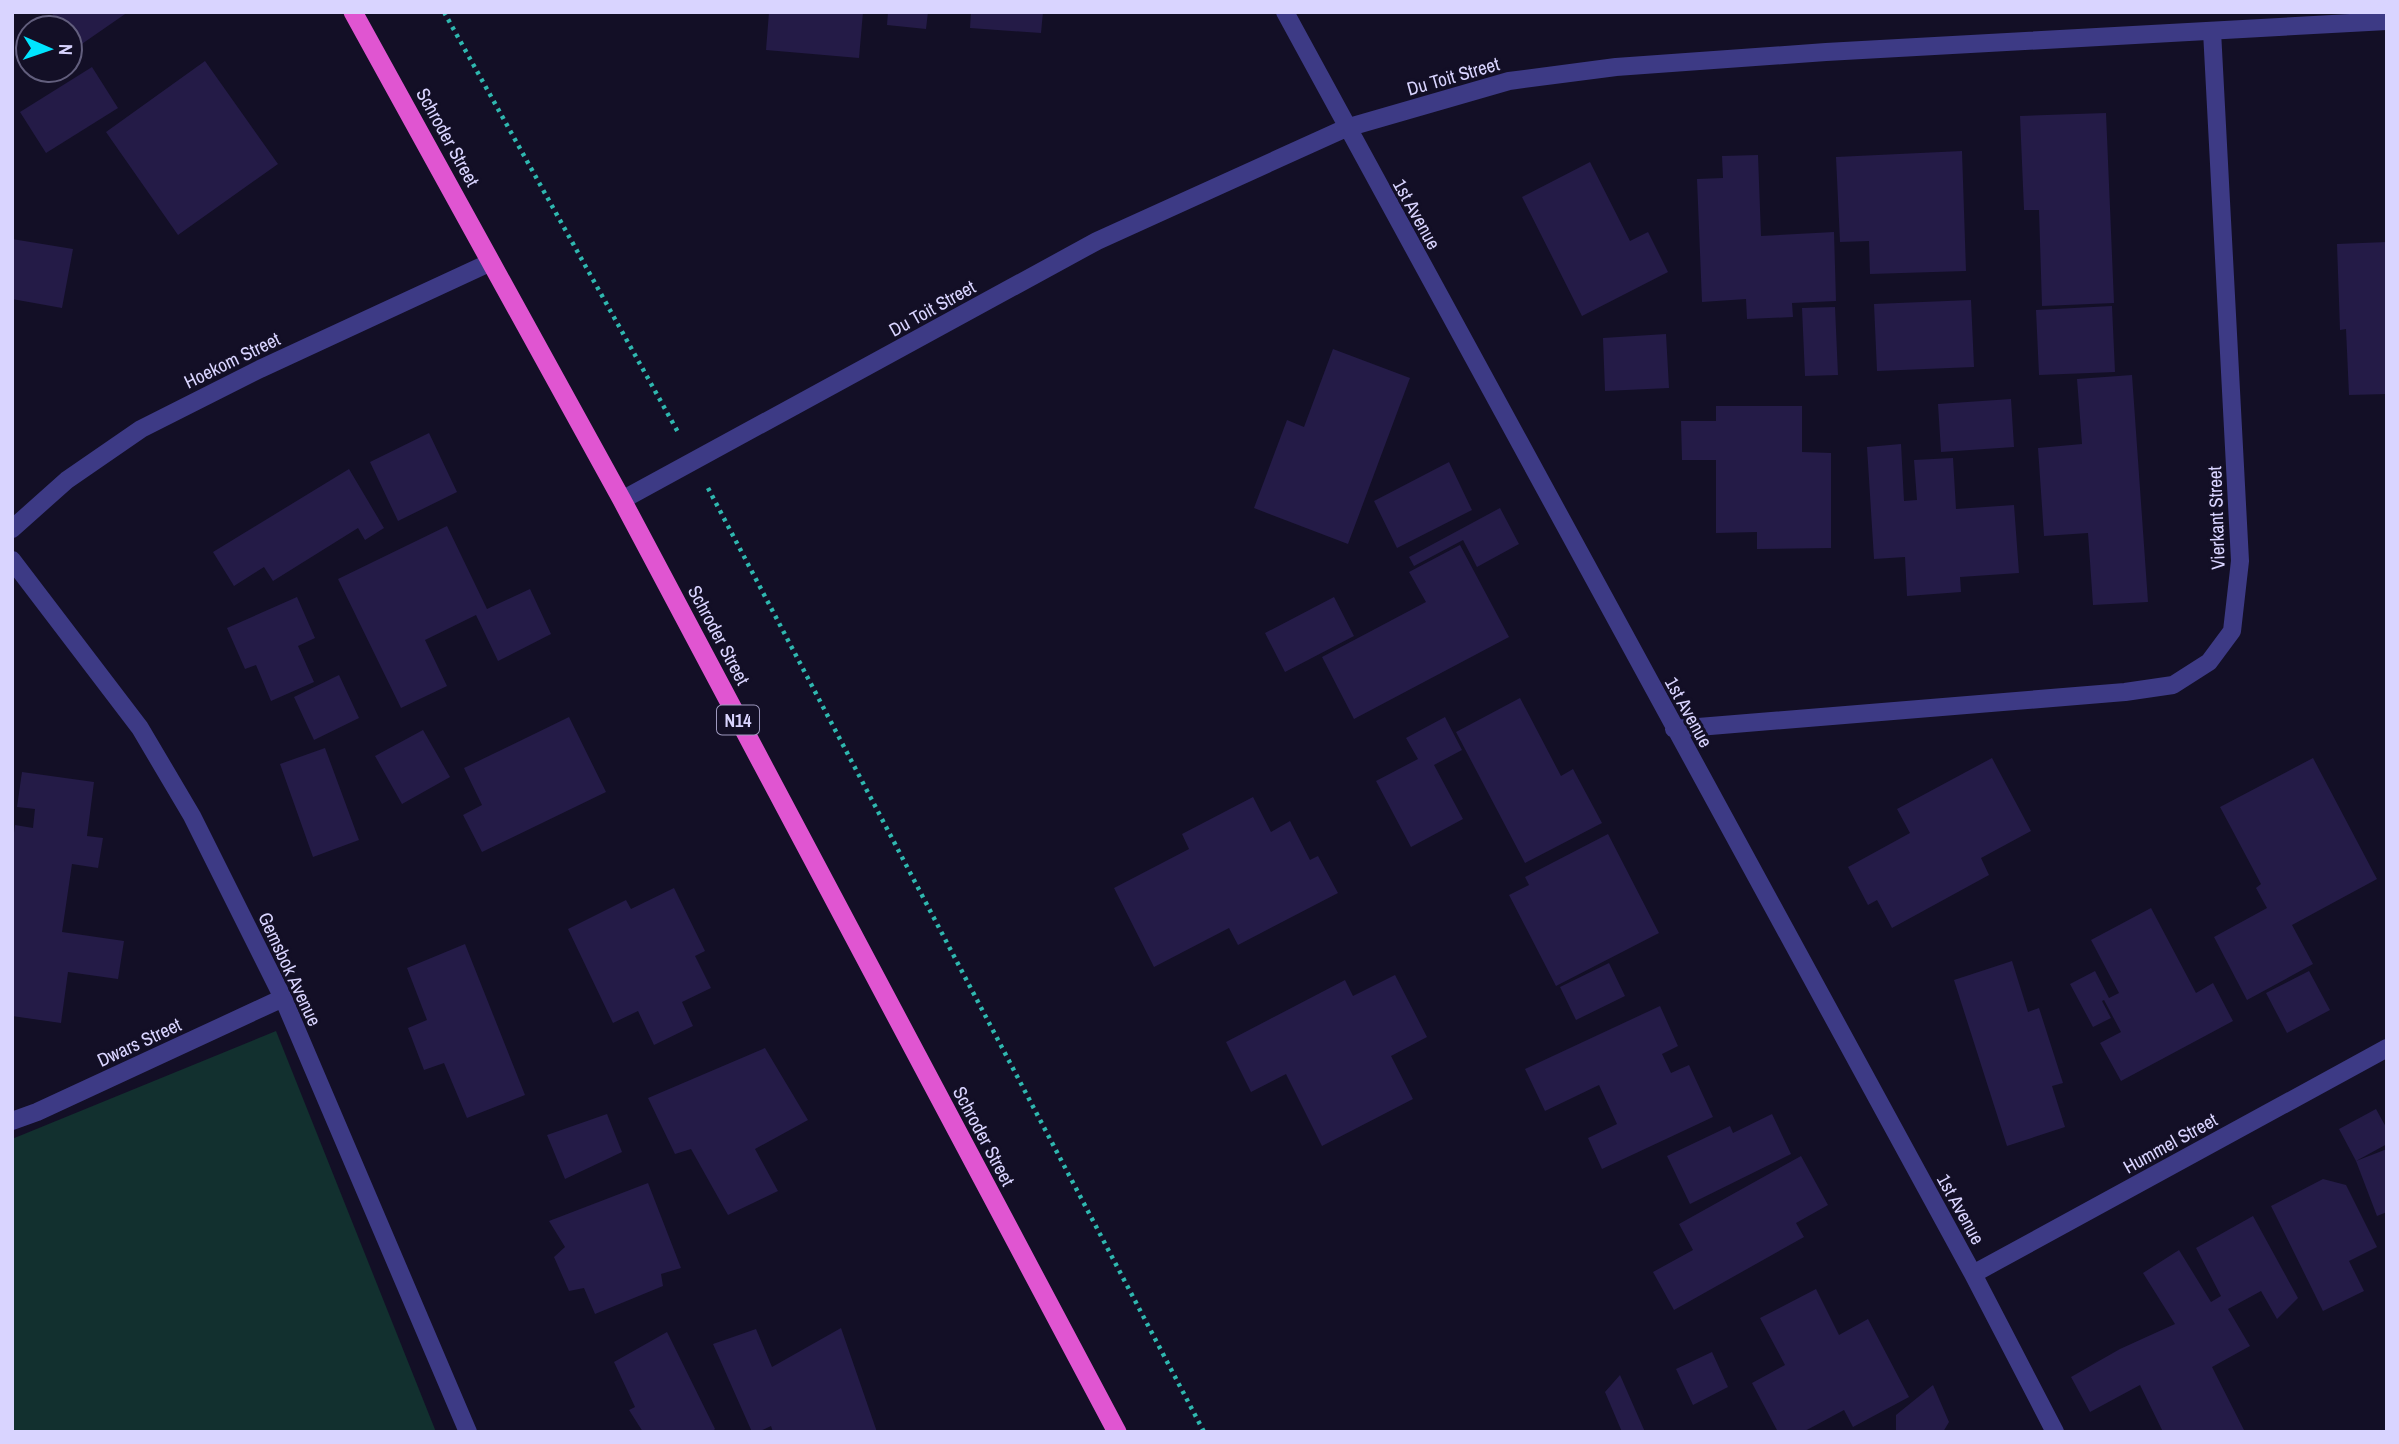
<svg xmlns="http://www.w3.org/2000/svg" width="2399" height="1444" font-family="'Archivo Narrow',sans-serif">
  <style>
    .green { fill: #12302f }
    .building { fill: #241b47 }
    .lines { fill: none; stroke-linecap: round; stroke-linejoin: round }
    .path { stroke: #2fb8b0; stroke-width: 4.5; stroke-dasharray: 3.5 5; stroke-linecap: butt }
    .minor { stroke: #3d3a85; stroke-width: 18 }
    .trunk { stroke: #e055d1; stroke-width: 19 }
    .labels { text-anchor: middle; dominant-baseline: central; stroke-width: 6; stroke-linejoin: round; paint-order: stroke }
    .shield { fill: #130f26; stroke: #9e99be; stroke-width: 2 }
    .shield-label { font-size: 18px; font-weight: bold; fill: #d9d4ff }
    .street-label { font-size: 19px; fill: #d9d4ff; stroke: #130f26 }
  </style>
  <rect width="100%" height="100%" fill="#130f26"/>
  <path class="green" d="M276,1031l160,401h-424v-293z"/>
  <path class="building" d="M51,12h77l-52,36 -6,-8v-12h-8z
    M769,12h94l-4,46 -93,-8z
    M888,12h40l-2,17 -39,-4z
    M971,12h72l-2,21 -71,-5z
    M205,61l73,103 -100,71 -72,-103z
    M92,67l26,41 -72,45 -26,-41z
    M2106,113l8,190 -72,3 -3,-96h-15l-4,-94z
    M1962,151l4,120 -96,3 -1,-33 -29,1 -4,-85z
    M1758,155l3,81 73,-4 2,69 -44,2 1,14 -46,2 -1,-20 -44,3 -5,-123 26,-1 -1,-22z
    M1590,162l40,79 18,-9 20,40 -86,44 -60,-119z
    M12,239l61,10 -11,59 -50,-9z
    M2387,242v152l-38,1 -3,-66 -6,1 -3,-86z
    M1971,300l3,67 -97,4 -3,-67z
    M2112,306l3,66 -76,3 -3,-65z
    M1835,307l3,68 -33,1 -3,-68z
    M1666,334l3,54 -64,3 -2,-53z
    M1333,349l77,29 -62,166 -94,-36 33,-88 17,7z
    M2132,375l16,227 -55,3 -5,-72 -44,3 -6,-88 44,-4 -5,-65z
    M2011,399l3,48 -73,5 -3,-48z
    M1716,406h86v46l29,1v95l-74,1v-17l-41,1v-73h-34l-1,-39h35z
    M429,433l28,59 -59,29 -28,-59z
    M1901,444l3,57 13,-1 -3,-40 39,-2 3,51 58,-4 5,68 -59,4 1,15 -54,4 -2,-39 -31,2 -7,-112z
    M1449,462l23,48 -75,38 -23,-47z
    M349,469l35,59 -19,12 -7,-12 -85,53 -9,-14 -30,19 -21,-34z
    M1500,508l19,36 -42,23 -14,-27 -49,26 -5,-9z
    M447,526l40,83 43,-20 21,45 -53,27 -22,-46 -51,25 22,46 -46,22 -63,-129z
    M1460,545l49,92 -155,82 -32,-62 104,-55 -17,-30z
    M297,597l18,41 -17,8 16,36 -43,19 -15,-36 -11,4 -18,-41z
    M1334,597l20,39 -69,36 -20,-39z
    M339,675l20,43 -45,22 -20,-43z
    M1520,698l41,78 12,-7 29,54 -77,40 -69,-131z
    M569,717l37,75 -124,60 -19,-37 19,-10 -18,-37z
    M1445,717l17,33 -28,15 29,54 -52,28 -35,-66 42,-22 -12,-21z
    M423,730l27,47 -48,27 -27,-48z
    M325,748l34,92 -46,17 -33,-93z
    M1992,758l39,73 -50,27 8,17 -97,53 -15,-28 -9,5 -20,-38 62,-34 -13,-24z
    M2313,758l64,121 -85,46 21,39 -66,36 -33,-63 53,-29 -11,-20 5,-4 -41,-77z
    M22,772l72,10 -7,54 16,2 -5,30 -26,-4 -10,68 62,9 -6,38 -50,-7 -7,51 -49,-7v-168l3,-23 18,3 2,-19 -18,-2z
    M1253,797l18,35 19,-11 20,39 8,-4 20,37 -100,52 -9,-17 -75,39 -40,-79 75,-39 -7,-15z
    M1608,834l51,99 -103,53 -47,-91 20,-10 -4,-8z
    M674,888l31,63 -10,5 16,32 -29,14 11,24 -39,19 -16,-34 -25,12 -45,-94 58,-29 5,9z
    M2151,908l45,85 17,-10 20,38 -112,60 -21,-38 21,-11 -17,-32 -2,1 9,17 -18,9 -23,-43 25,-13 14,27 10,-5 -28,-53z
    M465,944l60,151 -58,23 -23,-55 -20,7 -16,-42 19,-8 -20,-52z
    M2012,961l16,51 11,-4 24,75 -11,3 13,41 -58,19 -53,-166z
    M1609,963l16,33 -49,24 -16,-33z
    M2309,971l21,39 -43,23 -21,-40z
    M1395,975l32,62 -36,19 22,43 -91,47 -36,-72 -35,18 -25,-50 119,-62 8,16z
    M1660,1006l18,40 -16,8 9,19 18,-8 24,52 -111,52 -14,-31 29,-14 -18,-39 -54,26 -20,-42z
    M765,1048l43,72 -53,29 23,42 -50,24 -37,-66 -16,5 -27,-56z
    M2376,1109l11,20v15l-31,17 -17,-32z
    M607,1114l15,38 -57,27 -18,-44z
    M1772,1114l19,40 -101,50 -23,-48 63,-30 3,7z
    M2387,1149v63l-10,4 -21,-55z
    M1801,1156l27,49 -32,18 8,14 -130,73 -21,-38 40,-22 -14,-26z
    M2323,1179l23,6 31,62 -28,14 15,30 -41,20 -52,-105z
    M648,1183l33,85 -20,6 2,12 -68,28 -11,-26 -15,3 -15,-34 11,-10 -16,-26z
    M2253,1216l45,82 -21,21 -16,-28 -33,18 22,37 -38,21 33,65h-82l-23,-47 -50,27 -19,-35 49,-28 55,-25 -32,-51 36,-23 32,52 10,-6 -25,-48z
    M1816,1289l23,46 29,-16 41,78 -56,30 -9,-17 -41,22h-25l-26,-49 33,-18 -25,-47z
    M841,1328l36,104h-104l-2,-6 -13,6h-6l-39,-88 43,-15 16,38z
    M667,1332l48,97 -3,3h-69l-14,-22 6,-3 -21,-45z
    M1712,1352l16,35 -35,18 -17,-36z
    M1620,1375l25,57h-23l-17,-40z
    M1933,1385l16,37 -6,10h-51l4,-2v-15z"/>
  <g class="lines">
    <path class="path" d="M444,12l235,422
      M708,488l496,944"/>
    <path class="minor" d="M1285,12l688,1262 82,158
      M622,500l475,-259 249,-113 163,-47 107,-14 210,-15 561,-31
      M12,529l55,-49 74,-51 119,-60 231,-107
      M12,560l128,168 52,88 91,182 185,434
      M1674,729l451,-37 48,-7 36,-23 23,-31 8,-70 -28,-530
      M12,1121l25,-9 246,-114
      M1973,1274l414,-226"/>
    <path class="trunk" d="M353,12l269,488 495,932"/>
  </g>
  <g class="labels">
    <rect class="shield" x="717" y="705.5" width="42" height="29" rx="5"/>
    <g class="shield-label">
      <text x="738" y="720">N14</text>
    </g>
    <g class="street-label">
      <text transform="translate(1453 76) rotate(-16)">Du Toit Street</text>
      <text transform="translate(448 137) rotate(61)">Schroder Street</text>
      <text transform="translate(1417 214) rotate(61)">1st Avenue</text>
      <text transform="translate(932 308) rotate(-29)">Du Toit Street</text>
      <text transform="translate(232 360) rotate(-26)">Hoekom Street</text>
      <text transform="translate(2216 518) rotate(-92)">Vierkant Street</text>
      <text transform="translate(719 635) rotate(62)">Schroder Street</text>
      <text transform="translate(1689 712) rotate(61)">1st Avenue</text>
      <text transform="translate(290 969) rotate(65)">Gemsbok Avenue</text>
      <text transform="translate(139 1042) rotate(-25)">Dwars Street</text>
      <text transform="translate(984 1136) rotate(62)">Schroder Street</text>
      <text transform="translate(2170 1143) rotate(-29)">Hummel Street</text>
      <text transform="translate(1961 1209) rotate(61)">1st Avenue</text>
    </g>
  </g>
  <rect width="2399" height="1444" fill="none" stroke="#d9d4ff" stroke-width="28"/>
  <g transform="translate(49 49) rotate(92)"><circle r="33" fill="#130f26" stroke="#625e7d" stroke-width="2"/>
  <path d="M0-5L12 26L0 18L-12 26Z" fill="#00e5ff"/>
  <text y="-10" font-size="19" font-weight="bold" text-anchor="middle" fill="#d9d4ff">N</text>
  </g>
</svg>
